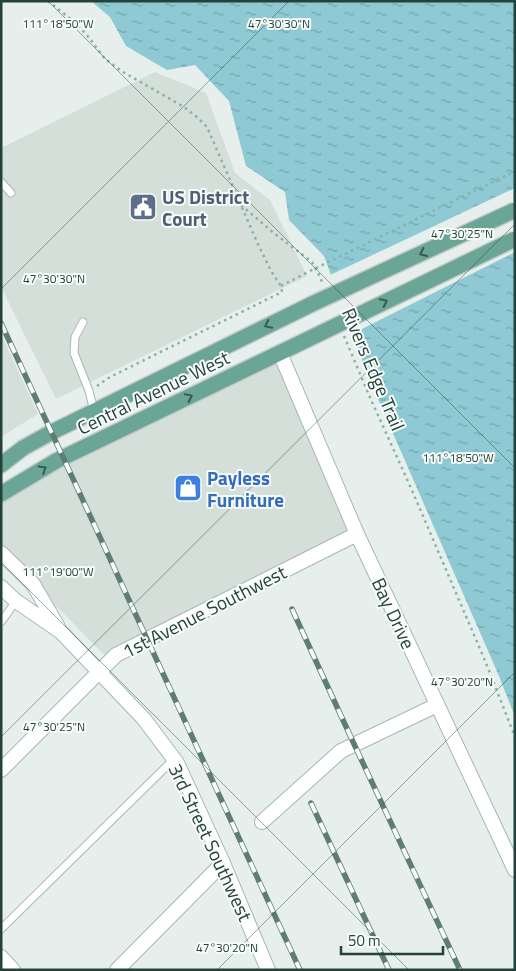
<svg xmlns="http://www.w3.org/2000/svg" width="516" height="971" font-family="'Titillium Web',sans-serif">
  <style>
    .built { fill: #d4dfda }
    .water { fill: url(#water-ripples) }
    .pier { fill: #e6efeb }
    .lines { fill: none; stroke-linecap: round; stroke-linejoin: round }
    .lane-casing { stroke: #a8b8b2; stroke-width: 9 }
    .street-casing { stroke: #a8b8b2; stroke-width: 16 }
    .primary-casing { stroke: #c2cac8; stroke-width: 18 }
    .path { stroke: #86b3a5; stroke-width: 2.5; stroke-dasharray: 2.5 4; stroke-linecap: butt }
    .lane { stroke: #fff; stroke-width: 7 }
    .street { stroke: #fff; stroke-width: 14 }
    .primary { stroke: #6aa596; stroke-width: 15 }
    .rail-casing { stroke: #5f7d75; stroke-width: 5.5 }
    .rail { stroke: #f7fbf9; stroke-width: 4; stroke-dasharray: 11; stroke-linecap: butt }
    .primary-bridge-casing { stroke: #c2cac8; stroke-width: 18; stroke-linecap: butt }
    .path-bridge { stroke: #86b3a5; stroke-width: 2.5; stroke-dasharray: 2.5 4; stroke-linecap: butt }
    .primary-bridge { stroke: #6aa596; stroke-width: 15 }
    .oneway { stroke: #365b51 }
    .ticks { fill: none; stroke: #24423a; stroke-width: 1; stroke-opacity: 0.45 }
    .labels { text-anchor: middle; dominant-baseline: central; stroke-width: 4; stroke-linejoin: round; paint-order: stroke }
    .service-label { font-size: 19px; font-weight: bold; fill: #4e5e75; stroke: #f7fbf9; text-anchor: start }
    .street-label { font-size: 19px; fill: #24423a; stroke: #f7fbf9 }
    .shop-label { font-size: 19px; font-weight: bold; fill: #366cbe; stroke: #f7fbf9; text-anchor: start }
    .ticks-label { font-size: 12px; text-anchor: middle; fill: #24423a; stroke: #f7fbf9; stroke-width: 4; stroke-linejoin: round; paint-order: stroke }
  </style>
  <defs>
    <pattern id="water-ripples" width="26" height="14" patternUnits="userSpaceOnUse" patternTransform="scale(1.25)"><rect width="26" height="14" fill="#8ec9d4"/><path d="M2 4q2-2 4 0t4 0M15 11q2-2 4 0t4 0" fill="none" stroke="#74a5ad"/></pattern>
  </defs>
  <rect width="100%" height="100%" fill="#e6efeb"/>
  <path class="built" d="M155,72l51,21 29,80 35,27 37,76 -251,123 -55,-112v-139z
    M1,334l37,80 -37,23z
    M280,353l77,181 -247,127 -42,-43 -67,-65v-59z"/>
  <path class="water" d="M91,1h424v716l-16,-41 -131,-300 -44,-120 -35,-36 -4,-28 -39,-26 -17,-65 -34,-36 -28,5 -41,-24 -16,-29z"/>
  <path class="pier" d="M515,188v64l-165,83 -22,-59z"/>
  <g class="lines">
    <g class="lane-casing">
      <path id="lane" d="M1,182l10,11
        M83,322l-8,15 -1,16 15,38 5,20
        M1,622l15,-21
        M1,929l173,-170"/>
    </g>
    <g class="street-casing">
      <path id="street" d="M280,353l77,181 158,336
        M1,553l32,31 25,43
        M1,587l15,14 45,31 83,87 33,44 46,100 45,107
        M1,770l115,-115 241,-121
        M262,822l79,-71 96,-46
        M1,957l12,13
        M117,970l106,-107"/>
    </g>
    <g class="primary-casing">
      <path id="primary" d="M1,465l22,-17 29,-16 260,-128
        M1,494l55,-33 269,-130"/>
    </g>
    <path class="path" d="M48,1l24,19 15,15 18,24 18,13 61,35 14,11 9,9 50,115 14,29 10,15
      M241,205l34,29 37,28 6,11 5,11
      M281,286l29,-15
      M344,336l28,66 39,86 75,175 29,74
      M97,386l13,-9 172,-85 -1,-6"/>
    <use href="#lane" class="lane"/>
    <use href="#street" class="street"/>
    <use href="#primary" class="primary"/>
    <g class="rail-casing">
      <path id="rail" d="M1,323l299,647
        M292,609l62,135 106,226
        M311,803l78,167"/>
    </g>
    <use href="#rail" class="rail"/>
    <g class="primary-bridge-casing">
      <path id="primary-bridge" d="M312,304l203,-94
        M325,331l190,-92"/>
    </g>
    <path class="path-bridge" d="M310,271l205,-100"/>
    <use href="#primary-bridge" class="primary-bridge"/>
  </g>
  <defs><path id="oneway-chevron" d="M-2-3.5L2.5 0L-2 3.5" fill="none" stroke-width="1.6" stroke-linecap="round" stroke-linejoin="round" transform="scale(1.25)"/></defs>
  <g class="oneway">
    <use href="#oneway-chevron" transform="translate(423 253) rotate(155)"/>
    <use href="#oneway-chevron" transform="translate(384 302) rotate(-26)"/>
    <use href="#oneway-chevron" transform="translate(268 325) rotate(154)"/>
    <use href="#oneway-chevron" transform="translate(189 397) rotate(-26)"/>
    <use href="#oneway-chevron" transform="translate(43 469) rotate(-31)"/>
  </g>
  <path class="ticks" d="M48,1l467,467M1,289l288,-288M1,562l408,408M1,737l514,-513M217,970l298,-298"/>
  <defs>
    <g id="civic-square" transform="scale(1.4375)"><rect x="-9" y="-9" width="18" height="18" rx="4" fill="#5c6f8a" stroke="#f7fbf9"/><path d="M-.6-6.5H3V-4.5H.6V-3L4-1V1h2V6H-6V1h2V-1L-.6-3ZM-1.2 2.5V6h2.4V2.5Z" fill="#fff"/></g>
    <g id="shop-square" transform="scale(1.4375)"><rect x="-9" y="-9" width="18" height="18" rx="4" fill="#3f7fe0" stroke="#f7fbf9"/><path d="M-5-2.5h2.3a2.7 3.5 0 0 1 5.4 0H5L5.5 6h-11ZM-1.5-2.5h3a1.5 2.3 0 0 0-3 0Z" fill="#fff"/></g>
  </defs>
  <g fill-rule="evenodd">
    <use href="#civic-square" x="143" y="207"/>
    <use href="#shop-square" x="188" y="488"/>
  </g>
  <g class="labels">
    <g class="service-label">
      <text x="162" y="196">US District<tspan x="162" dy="22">Court</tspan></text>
    </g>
    <g class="street-label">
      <text transform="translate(374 369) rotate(67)">Rivers Edge Trail</text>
      <text transform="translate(153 392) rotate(-26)">Central Avenue West</text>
      <text transform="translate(204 611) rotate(-27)">1st Avenue Southwest</text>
      <text transform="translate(394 613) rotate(65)">Bay Drive</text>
      <text transform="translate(211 842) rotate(65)">3rd Street Southwest</text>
    </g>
    <g class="shop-label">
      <text x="207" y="477">Payless<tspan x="207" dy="22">Furniture</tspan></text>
    </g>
  </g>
  <g class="ticks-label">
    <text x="58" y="28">111°18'50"W</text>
    <text x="279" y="28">47°30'30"N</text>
    <text x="462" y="238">47°30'25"N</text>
    <text x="54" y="283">47°30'30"N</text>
    <text x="458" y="462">111°18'50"W</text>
    <text x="58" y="576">111°19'00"W</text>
    <text x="462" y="686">47°30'20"N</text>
    <text x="54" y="731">47°30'25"N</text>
    <text x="227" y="952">47°30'20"N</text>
  </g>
  <rect width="516" height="971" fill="none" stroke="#24423a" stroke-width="5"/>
  <path d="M341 946v8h102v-8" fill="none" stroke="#24423a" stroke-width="2.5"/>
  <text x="348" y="946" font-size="15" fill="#24423a" stroke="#f7fbf9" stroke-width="4" paint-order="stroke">50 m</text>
</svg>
